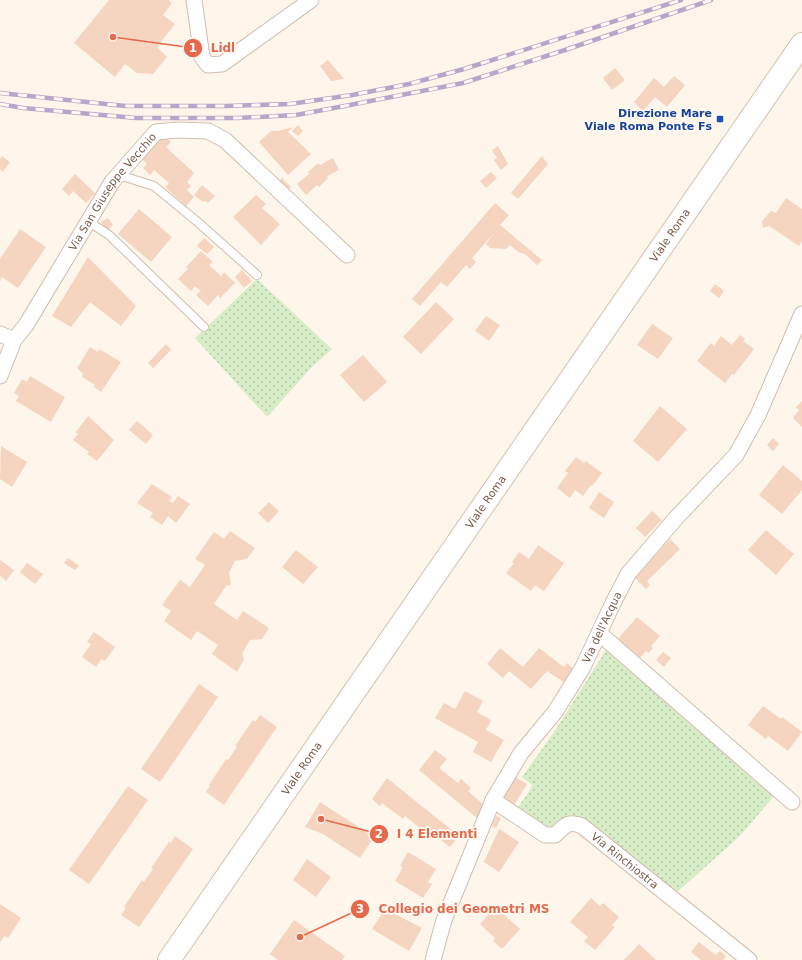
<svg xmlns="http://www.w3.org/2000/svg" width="802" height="960" font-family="'DejaVu Sans',sans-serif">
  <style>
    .grass { fill: url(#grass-dots) }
    .building { fill: #f5d4c0 }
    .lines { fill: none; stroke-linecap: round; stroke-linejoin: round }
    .service-casing { stroke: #d2bdae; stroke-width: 10 }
    .minor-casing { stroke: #d2bdae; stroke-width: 17 }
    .secondary-casing { stroke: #d7bfae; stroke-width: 24 }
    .service { stroke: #fff; stroke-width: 8 }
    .minor { stroke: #fff; stroke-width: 15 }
    .secondary { stroke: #fff; stroke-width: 22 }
    .rail-casing { stroke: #b8a6ca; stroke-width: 4.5 }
    .rail { stroke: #fff9f2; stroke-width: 3; stroke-dasharray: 9; stroke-linecap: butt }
    .transit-dot { fill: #1a4fb4; stroke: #fff9f2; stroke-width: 1.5 }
    .labels { text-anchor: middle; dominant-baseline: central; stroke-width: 3.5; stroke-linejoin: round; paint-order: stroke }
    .transit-label { font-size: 11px; font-weight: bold; fill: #164399; stroke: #fff9f2; text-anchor: end }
    .street-label { font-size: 11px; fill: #7b5b4b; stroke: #fff9f2 }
    .leader { fill: none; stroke: #e6694b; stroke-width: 1.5 }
    .callout-dot { fill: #e6694b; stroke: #fff9f2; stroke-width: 1.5 }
    .mark-label { font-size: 12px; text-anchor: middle; font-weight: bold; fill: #fff }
    .callout-label { font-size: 12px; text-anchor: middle; font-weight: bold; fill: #e6694b; stroke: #fff9f2; stroke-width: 3.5; stroke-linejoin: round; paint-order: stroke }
  </style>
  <defs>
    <pattern id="grass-dots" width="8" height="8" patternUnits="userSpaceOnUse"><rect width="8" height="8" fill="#d7edc7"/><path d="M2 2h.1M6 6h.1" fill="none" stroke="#b3c3a4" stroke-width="1.8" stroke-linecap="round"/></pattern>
  </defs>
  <rect width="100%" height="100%" fill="#fef6ea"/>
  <path class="grass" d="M257,279l75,70 -19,17 -46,51 -72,-79z
    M606,650l102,87 66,59 -33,39 -67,60 -103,-81 -18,17 -37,-21 14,-20 2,-5 -10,-8 32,-45z"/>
  <path class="building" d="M109,0h59l4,3 -9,12 12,9 -18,23 10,10 -14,17 -16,-1 -12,-9 -10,13 -41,-34z
    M328,60l16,19 -13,2 -11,-15z
    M615,68l10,12 -13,10 -9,-12z
    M674,76l11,9 -18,22 -12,-10 -12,14 -9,-9 20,-24 10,9z
    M298,125l5,6 -5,5 -6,-5z
    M293,127l-5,5 23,22 -23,21 -29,-33 12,-11h7z
    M163,135l8,7 -5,5 28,26 -7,9 4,4 -4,4 7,7 -8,9 -21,-19 4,-4 -15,-13 -4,5 -7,-7 4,-4 -6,-6z
    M498,146l10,18 -7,6 -7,-10 3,-2 -5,-8z
    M2,156l8,6 -7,10 -3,-3v-10z
    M542,156l6,8 -30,35 -7,-6z
    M333,158l6,12 -12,6 1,2 -9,9 -2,-2 -11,10 -9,-11 12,-10 -1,-2 10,-9 2,2z
    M491,172l6,6 -11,10 -6,-7z
    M75,174l20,19 -9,10 -13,-12 -4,5 -7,-7z
    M282,178l9,9 -5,5 -9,-8z
    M202,185l13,11 -7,7 -3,-2 -2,1 -9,-7z
    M256,195l10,9 -4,4 18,16 -19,21 -28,-28z
    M786,198l16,11v32l-3,5 -30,-20 -6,2 -1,-7 9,-10 5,2z
    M495,203l14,12 -9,10 42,35 -5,5 -12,-11 -7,-2 -8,-7 -4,4 -16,-1 -4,-4 8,-11 -22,25 4,4 -6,7 -4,-4 -19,22 -6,-5 -21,24 -8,-7z
    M139,209l33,28 -21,25 -33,-28z
    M108,218l5,7 -6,6 -6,-9z
    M20,229l26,18 -28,41 -16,-11 -2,4v-22z
    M204,238l10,9 -7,7 -10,-8z
    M201,251l12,11 -4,3 12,11 3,-4 11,11 -15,15 -2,-3 -10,11 -12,-11 5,-4 -6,-5 -4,5 -13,-12 10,-10 -2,-2z
    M88,257l48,49 -15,20 -31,-24 -19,25 -19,-11z
    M242,270l10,11 -8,7 -9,-11z
    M715,284l9,7 -5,7 -9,-7z
    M436,302l18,17 -33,35 -18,-17z
    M486,316l14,9 -11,16 -14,-10z
    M652,324l21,14 -15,21 -21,-14z
    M740,335l5,4 -2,2 11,8 -20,26 -2,-1 -7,9 -28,-22 14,-18 3,3 7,-10 11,9z
    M166,344l5,6 -18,18 -5,-5z
    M90,347l8,5 1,-3 22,13 -20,30 -7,-5 1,-2 -13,-8 1,-3 -6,-6z
    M363,355l24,27 -23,20 -24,-27z
    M30,376l35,21 -14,25 -35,-21 3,-5 -5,-3 8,-14 5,3z
    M802,401v26l-9,-9 6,-8 -3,-3z
    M660,406l27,23 -29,33 -25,-21z
    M88,416l26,24 -17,21 -10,-7 2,-2 -16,-12 5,-6 -2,-2z
    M137,421l16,14 -7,9 -17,-14z
    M773,438l6,6 -6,7 -6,-6z
    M1,446l26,16 -15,25 -12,-8z
    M576,457l8,6 2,-2 16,12 -10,13 -1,-1 -8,11 -8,-6 -5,8 -13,-10 11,-15 -3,-2z
    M783,465l19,16v9l-20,24 -23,-19z
    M152,484l20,13 -3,4 4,2 5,-7 12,8 -14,19 -8,-7 -6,9 -12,-8 3,-4 -16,-10z
    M599,492l15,10 -10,16 -15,-10z
    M269,502l10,9 -11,12 -10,-10z
    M652,511l10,9 -17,17 -9,-9z
    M766,530l28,24 -18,21 -28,-25z
    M230,531l25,17 -8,11 -12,2 -6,11 2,13 -5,1 -12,18 23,16 6,-9 26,17 -7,11 -12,1 -8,14 2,5 -7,13 -25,-18 6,-9 -21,-14 -6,9 -27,-19 7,-10 -9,-6 18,-25 10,7 15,-22 -10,-6 19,-27 10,7z
    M670,539l10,10 -33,32 3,4 -4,4 -11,-11z
    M538,545l26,18 -20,28 -9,-6 -4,6 -25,-18 8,-10 -2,-1 7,-10 10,7z
    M296,550l22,17 -15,17 -21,-17z
    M68,558l11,8 -4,4 -11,-7z
    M0,560l14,10 -8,11 -6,-5z
    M27,563l16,11 -8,10 -15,-12z
    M637,617l23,19 -9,10 2,2 -4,5 -3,-2 -6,7 -22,-19z
    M94,632l21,15 -10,14 -4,-2 -5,8 -14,-10 9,-13 -4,-2z
    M500,648l23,19 16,-19 25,19 3,-4 9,8 -8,14 -21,-14 -16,18 -22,-18 -6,7 -16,-14z
    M663,652l8,6 -7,9 -8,-7z
    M199,684l19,13 -58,85 -19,-13z
    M465,691l18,10 -6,11 14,8 -5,10 18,10 -13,22 -18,-10 5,-10 -43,-24 9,-15 11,6z
    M763,706l18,13 1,-2 20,15 -14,19 -20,-15 -2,3 -18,-14z
    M260,715l17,12 -53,78 -18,-13 4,-6 -1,-1 17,-26 2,1 9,-13 -2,-1 18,-26 2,2z
    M435,750l12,9 -8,9 19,15 3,-4 10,9 -3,3 17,15 -8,12 -58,-48z
    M515,777l12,7 -14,23 -12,-7z
    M387,778l72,58 -9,11 -17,-13 -2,3 -26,-21 -2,3 -21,-16 -2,3 -8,-7z
    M128,786l20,14 -59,84 -20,-14z
    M320,802l54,35 -14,21 -37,-24 -18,-7z
    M496,816l5,2 -5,10 -4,-2z
    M499,829l20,13 -20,30 -15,-10z
    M175,836l18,13 -54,78 -18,-12 5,-7 -2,-1 18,-27 2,2 9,-13 -2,-1 18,-26 2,1z
    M408,852l28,17 -8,13 4,2 -9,14 -28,-17 8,-14 -3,-1z
    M307,859l24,18 -15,20 -23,-17z
    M591,898l9,8 3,-3 16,14 -7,8 3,2 -20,23 -11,-9 4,-4 -18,-15z
    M0,904l21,14 -13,20 -4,-2 -4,7z
    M495,907l25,22 -18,20 -9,-8 2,-3 -15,-14z
    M385,909l37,19 -13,23 -37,-22z
    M294,920l51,36 -3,4h-64l-8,-6z
    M699,942l17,13 4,-4 6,5 -3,4h-22l-10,-8z
    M639,944l17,16h-32z"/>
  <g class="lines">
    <g class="service-casing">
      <path id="service" d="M119,175l35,11 46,38 57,51
        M89,222l20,13 95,92"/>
    </g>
    <g class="minor-casing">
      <g id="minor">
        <path d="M194,0l8,57 6,8 14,-1 89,-64"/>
        <path d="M0,334l14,6"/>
        <path id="s1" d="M0,376l14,-36 12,-15 86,-143 44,-50 22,-2 30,1 17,9 122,115"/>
        <path d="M599,633l193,169"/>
        <path id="s2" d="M493,800l52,35h10c10,-9 13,-15 27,-9l167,134"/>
        <path id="s3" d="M433,960l11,-40 49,-120 28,-47 34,-41 28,-45 30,-64 15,-29 48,-56 60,-63 22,-40 44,-101"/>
      </g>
    </g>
    <g class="secondary-casing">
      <g id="secondary">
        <path id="s4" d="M169,960l633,-916"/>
      </g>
    </g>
    <use href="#service" class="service"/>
    <use href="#minor" class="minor"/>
    <use href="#secondary" class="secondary"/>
    <g class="rail-casing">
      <path id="rail" d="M0,93l125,13h101l64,-2 62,-9 57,-11 55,-15 217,-69
        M0,104l23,4 113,10h101l59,-3 54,-10 113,-22 102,-33 146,-50"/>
    </g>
    <use href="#rail" class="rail"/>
  </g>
  <rect class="transit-dot" x="716" y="115" width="8" height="8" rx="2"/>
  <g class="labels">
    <g class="transit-label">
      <text x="712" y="113">Direzione Mare<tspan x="712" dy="13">Viale Roma Ponte Fs</tspan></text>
    </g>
    <g class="street-label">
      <text stroke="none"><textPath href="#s1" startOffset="217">Via San Giuseppe Vecchio</textPath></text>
      <text stroke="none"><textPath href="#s4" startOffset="881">Viale Roma</textPath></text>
      <text stroke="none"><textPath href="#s4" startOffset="557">Viale Roma</textPath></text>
      <text stroke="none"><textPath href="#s3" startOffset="376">Via dell'Acqua</textPath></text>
      <text stroke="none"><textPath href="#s4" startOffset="233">Viale Roma</textPath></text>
      <text stroke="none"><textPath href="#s2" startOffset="159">Via Rinchiostra</textPath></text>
    </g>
  </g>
  <path class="leader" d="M113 37L193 48M321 819L379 834M300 937L360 909"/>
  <g class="callout-dot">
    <circle cx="113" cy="37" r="4"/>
    <circle cx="321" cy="819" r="4"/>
    <circle cx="300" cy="937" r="4"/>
    <circle cx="193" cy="48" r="10"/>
    <circle cx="379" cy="834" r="10"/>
    <circle cx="360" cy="909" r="10"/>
  </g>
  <g class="mark-label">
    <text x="193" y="52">1</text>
    <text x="379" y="838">2</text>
    <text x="360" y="913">3</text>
  </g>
  <g class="callout-label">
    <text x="223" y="52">Lidl</text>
    <text x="437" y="838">I 4 Elementi</text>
    <text x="464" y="913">Collegio dei Geometri MS</text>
  </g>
</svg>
